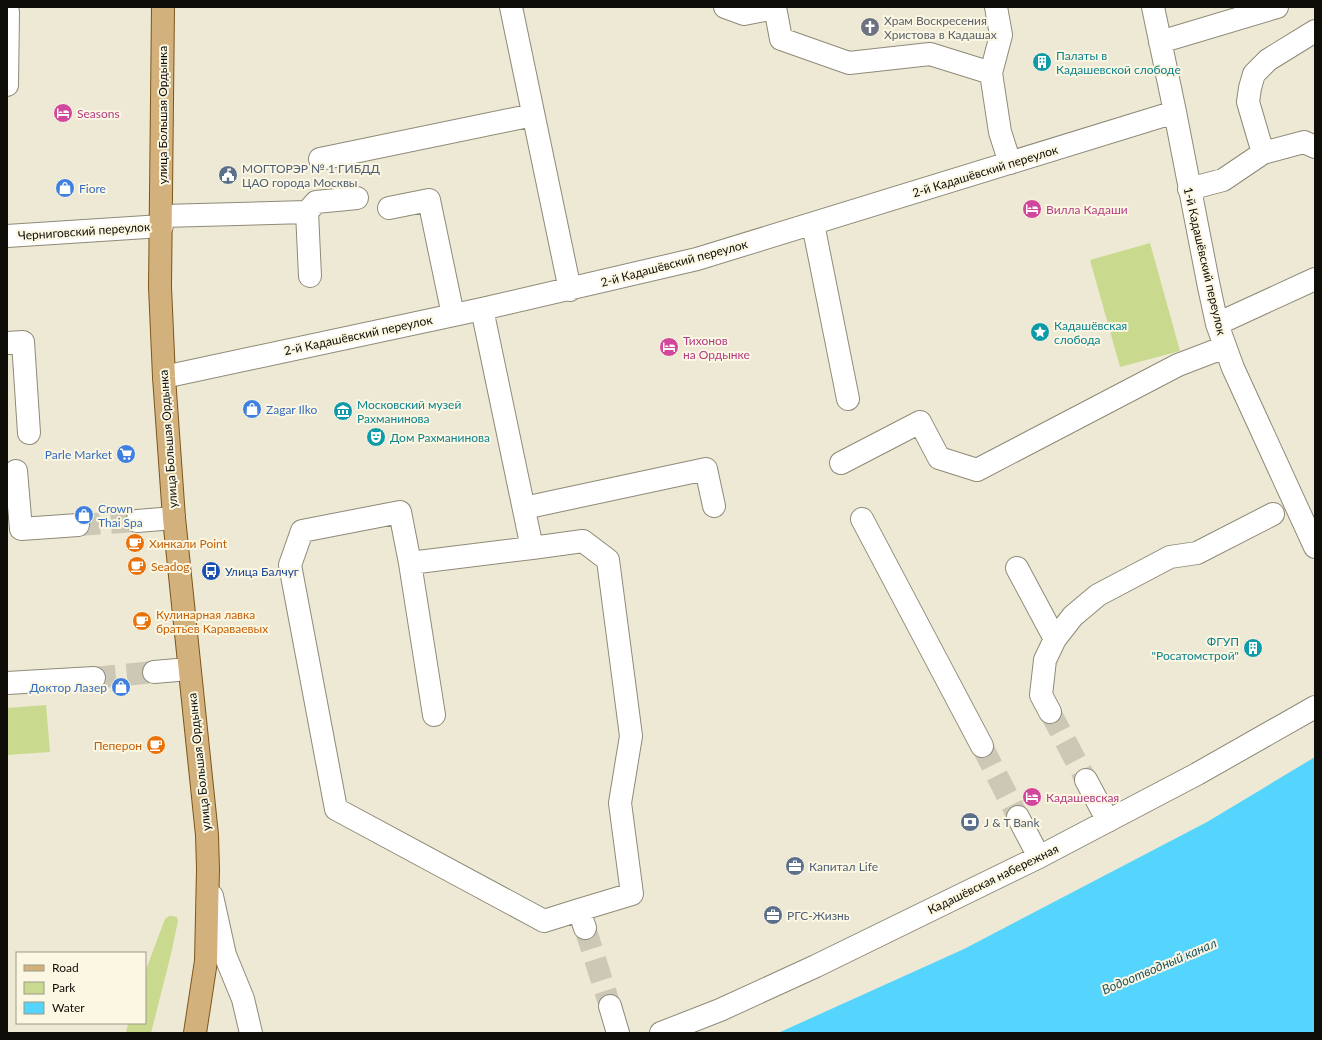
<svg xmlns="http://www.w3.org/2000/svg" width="1322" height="1040" font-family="Lato,sans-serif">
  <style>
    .green { fill: #c9da8e }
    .water { fill: #55d4fd }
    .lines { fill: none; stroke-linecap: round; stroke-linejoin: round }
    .minor-tunnel { stroke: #cdc8b6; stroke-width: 22; stroke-dasharray: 22 11; stroke-linecap: butt }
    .minor-casing { stroke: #8e8a77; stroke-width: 24 }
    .major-casing { stroke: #7c561a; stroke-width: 24 }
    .minor { stroke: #fff; stroke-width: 22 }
    .major { stroke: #d3b17c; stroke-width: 22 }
    .labels { text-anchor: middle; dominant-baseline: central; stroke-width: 4; stroke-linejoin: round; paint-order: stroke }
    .worship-label { font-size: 12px; fill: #5b616d; stroke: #fbf7e2; text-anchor: start }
    .culture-label { font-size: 12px; fill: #0d838f; stroke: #fbf7e2; text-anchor: start }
    .hotel-label { font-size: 12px; fill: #b23c85; stroke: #fbf7e2; text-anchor: start }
    .street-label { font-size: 12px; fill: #0f0d07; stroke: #fbf7e2 }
    .service-label { font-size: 12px; fill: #4e5e75; stroke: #fbf7e2; text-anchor: start }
    .shop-label { font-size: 12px; fill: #366cbe; stroke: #fbf7e2; text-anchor: start }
    .food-label { font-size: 12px; fill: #c56008; stroke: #fbf7e2; text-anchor: start }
    .transit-label { font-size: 12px; fill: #164399; stroke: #fbf7e2; text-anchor: start }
    .water-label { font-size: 13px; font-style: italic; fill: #235869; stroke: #fbf7e2 }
  </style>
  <rect width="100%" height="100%" fill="#eee9d5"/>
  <path class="green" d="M1150,243l30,108 -60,16 -30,-107z
    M46,705l4,47 -43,3v-47z
    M169,916h4l4,1 1,4 -7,33 -20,79h-25l2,-10h17v-51l20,-53z"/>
  <path class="water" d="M1315,757v276h-537l186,-84 243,-127z"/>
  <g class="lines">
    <path class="minor-tunnel" d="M78,525l59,-4
      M94,678l60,-6
      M1050,712l36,68
      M982,746l36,71
      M585,928l25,78"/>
    <g class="minor-casing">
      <path id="minor" d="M511,7l59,283
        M725,7l19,7 31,-6
        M775,7l6,32 68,24 81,-9 61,19 9,59 10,31
        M1153,7l22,105 34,175 8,37 16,44 82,179
        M1160,42l117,-35
        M991,73l10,-38 -5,-28
        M7,85l1,-73
        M1263,153l-15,-51 2,-14 4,-14 14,-14 47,-29
        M320,159l213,-44
        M1189,189l34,-9 40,-27 41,-11 11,5
        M389,208l40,-8 24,115
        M307,212l3,64
        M162,216l145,-4 9,-10 41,-4
        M813,224l35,175
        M7,236l155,-10
        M1217,324l98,-45
        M7,343l16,-1 6,91
        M164,377l318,-68 215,-50 478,-147
        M841,463l79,-41 19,36 38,12 201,-105 47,-18
        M16,471l5,58 57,-4
        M524,508l182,-39 8,37
        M862,519l120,227
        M137,521l37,-3
        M532,548l51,-7 25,19 23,176 -11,67 12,91 -53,16
        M410,563l-10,-51 -98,19 -12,34 46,244 208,112 35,-11 6,18
        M1017,568l38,71
        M154,672l35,-3
        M7,683l87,-5
        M1050,712l-9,-17 4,-35 10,-21 18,-23 25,-21 72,-38 27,-4 76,-39
        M434,715l-24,-152 122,-15 -50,-239
        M1086,780l22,41
        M1018,817l21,40
        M212,896l13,59 18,44 8,34
        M610,1006l8,27
        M661,1033l59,-23 96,-44 223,-109 158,-83 118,-67"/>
    </g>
    <g class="major-casing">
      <path id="major" d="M163,7l-3,280 4,90 10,141 33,317 1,34 -2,92 -11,72"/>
    </g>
    <use href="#minor" class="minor"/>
    <use href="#major" class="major"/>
  </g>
  <defs>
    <g id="church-disc" transform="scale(1)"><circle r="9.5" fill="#6b7280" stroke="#fbf7e2"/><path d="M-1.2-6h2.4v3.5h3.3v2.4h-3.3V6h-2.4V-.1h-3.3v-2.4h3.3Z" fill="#fff"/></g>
    <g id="building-disc" transform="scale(1)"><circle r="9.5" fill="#0f9aa8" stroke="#fbf7e2"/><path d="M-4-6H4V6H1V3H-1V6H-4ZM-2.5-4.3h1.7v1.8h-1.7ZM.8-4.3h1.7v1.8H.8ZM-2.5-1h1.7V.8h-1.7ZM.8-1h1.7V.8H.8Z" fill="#fff"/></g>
    <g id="hotel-disc" transform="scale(1)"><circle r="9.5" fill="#d1479c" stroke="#fbf7e2"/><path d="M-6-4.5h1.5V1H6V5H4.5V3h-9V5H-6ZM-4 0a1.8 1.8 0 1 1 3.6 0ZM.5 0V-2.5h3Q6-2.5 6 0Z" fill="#fff"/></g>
    <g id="civic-disc" transform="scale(1)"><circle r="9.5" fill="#5c6f8a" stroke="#fbf7e2"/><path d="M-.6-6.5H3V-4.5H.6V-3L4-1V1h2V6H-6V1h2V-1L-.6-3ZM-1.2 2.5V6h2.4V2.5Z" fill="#fff"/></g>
    <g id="shop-disc" transform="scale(1)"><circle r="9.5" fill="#3f7fe0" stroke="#fbf7e2"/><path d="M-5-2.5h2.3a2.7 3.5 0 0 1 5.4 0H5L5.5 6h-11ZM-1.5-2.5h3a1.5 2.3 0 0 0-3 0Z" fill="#fff"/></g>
    <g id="sight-disc" transform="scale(1)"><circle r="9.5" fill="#0f9aa8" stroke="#fbf7e2"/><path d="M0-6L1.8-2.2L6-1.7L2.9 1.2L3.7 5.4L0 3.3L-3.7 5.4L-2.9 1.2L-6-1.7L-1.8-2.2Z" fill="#fff"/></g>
    <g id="museum-disc" transform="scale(1)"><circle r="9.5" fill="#0f9aa8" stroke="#fbf7e2"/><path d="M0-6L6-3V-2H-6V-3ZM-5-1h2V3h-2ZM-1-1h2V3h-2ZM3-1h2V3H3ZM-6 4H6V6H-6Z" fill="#fff"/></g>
    <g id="theatre-disc" transform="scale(1)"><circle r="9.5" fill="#0f9aa8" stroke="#fbf7e2"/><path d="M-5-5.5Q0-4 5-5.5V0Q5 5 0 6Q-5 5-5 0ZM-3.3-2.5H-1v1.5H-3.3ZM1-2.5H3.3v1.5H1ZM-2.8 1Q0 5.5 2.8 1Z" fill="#fff"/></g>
    <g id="supermarket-disc" transform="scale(1)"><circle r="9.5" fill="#3f7fe0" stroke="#fbf7e2"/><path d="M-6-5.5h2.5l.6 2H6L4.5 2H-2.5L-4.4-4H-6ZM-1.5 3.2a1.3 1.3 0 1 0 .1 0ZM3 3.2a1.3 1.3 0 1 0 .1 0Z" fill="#fff"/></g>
    <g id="cafe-disc" transform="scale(1)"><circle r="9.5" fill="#e8710a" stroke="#fbf7e2"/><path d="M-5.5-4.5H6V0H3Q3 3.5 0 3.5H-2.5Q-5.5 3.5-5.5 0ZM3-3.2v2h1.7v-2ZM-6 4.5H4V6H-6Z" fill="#fff"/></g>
    <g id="bus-disc" transform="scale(1)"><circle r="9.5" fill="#1a4fb4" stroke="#fbf7e2"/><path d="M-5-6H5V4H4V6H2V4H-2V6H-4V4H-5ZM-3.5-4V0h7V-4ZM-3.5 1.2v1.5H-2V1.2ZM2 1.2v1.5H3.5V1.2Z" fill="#fff"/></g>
    <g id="bank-disc" transform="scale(1)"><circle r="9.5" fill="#5c6f8a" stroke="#fbf7e2"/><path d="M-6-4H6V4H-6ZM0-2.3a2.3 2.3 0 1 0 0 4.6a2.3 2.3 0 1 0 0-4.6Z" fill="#fff"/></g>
    <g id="office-disc" transform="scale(1)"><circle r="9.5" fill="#5c6f8a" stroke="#fbf7e2"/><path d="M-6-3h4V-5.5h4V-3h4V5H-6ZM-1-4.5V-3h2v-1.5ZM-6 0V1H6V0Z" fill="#fff"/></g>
  </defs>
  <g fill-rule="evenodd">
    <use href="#church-disc" x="870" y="27"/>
    <use href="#building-disc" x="1042" y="62"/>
    <use href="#hotel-disc" x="63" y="113"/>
    <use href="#civic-disc" x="228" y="175"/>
    <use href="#shop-disc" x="65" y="188"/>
    <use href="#hotel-disc" x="1032" y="209"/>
    <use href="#sight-disc" x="1040" y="332"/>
    <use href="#hotel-disc" x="669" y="347"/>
    <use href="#shop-disc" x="252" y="409"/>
    <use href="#museum-disc" x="343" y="411"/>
    <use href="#theatre-disc" x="376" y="437"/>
    <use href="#supermarket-disc" x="126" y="454"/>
    <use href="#shop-disc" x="84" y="515"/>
    <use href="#cafe-disc" x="135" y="543"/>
    <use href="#cafe-disc" x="137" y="566"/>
    <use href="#bus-disc" x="211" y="571"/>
    <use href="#cafe-disc" x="142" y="621"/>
    <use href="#building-disc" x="1253" y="648"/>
    <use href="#shop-disc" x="121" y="687"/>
    <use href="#cafe-disc" x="156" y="745"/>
    <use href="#hotel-disc" x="1032" y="797"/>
    <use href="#bank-disc" x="970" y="822"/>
    <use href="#office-disc" x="795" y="866"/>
    <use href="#office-disc" x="773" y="915"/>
  </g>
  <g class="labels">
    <g class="worship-label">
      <text x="884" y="20">Храм Воскресения<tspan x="884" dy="14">Христова в Кадашах</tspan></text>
    </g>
    <g class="culture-label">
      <text x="1056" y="55">Палаты в<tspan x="1056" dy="14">Кадашевской слободе</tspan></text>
      <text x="1054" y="325">Кадашёвская<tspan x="1054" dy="14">слобода</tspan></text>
      <text x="357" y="404">Московский музей<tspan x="357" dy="14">Рахманинова</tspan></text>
      <text x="390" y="437">Дом Рахманинова</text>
      <text x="1239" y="641" text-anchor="end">ФГУП<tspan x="1239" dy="14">"Росатомстрой"</tspan></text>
    </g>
    <g class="hotel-label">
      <text x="77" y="113">Seasons</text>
      <text x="1046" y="209">Вилла Кадаши</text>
      <text x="683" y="340">Тихонов<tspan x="683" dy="14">на Ордынке</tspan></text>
      <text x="1046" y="797">Кадашевская</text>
    </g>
    <g class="street-label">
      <text transform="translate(162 115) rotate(-90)">улица Большая Ордынка</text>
      <text transform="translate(985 171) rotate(-17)">2-й Кадашёвский переулок</text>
      <text transform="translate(84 231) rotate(-4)">Черниговский переулок</text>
      <text transform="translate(1205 261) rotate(77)">1-й Кадашёвский переулок</text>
      <text transform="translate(674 263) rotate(-15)">2-й Кадашёвский переулок</text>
      <text transform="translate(358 335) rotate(-12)">2-й Кадашёвский переулок</text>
      <text transform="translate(168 439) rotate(-94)">улица Большая Ордынка</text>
      <text transform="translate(199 762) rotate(-96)">улица Большая Ордынка</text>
      <text transform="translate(993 879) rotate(-26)">Кадашёвская набережная</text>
    </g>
    <g class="service-label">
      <text x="242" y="168">МОГТОРЭР № 1 ГИБДД<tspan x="242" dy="14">ЦАО города Москвы</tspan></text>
      <text x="984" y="822">J &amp; T Bank</text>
      <text x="809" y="866">Капитал Life</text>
      <text x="787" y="915">РГС-Жизнь</text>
    </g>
    <g class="shop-label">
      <text x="79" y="188">Fiore</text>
      <text x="266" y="409">Zagar Ilko</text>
      <text x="112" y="454" text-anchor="end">Parle Market</text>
      <text x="98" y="508">Crown<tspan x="98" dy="14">Thai Spa</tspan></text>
      <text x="107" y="687" text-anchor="end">Доктор Лазер</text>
    </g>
    <g class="food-label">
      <text x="149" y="543">Хинкали Point</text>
      <text x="151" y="566">Seadog</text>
      <text x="156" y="614">Кулинарная лавка<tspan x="156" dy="14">братьев Караваевых</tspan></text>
      <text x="142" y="745" text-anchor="end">Пеперон</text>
    </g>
    <g class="transit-label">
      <text x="225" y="571">Улица Балчуг</text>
    </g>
    <g class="water-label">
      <text transform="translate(1159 966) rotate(-23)">Водоотводный канал</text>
    </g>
  </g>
  <rect width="1322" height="1040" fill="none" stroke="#0f0d07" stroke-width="16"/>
  <rect x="16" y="952" width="130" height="72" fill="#fbf7e2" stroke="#9d998a"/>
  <rect x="24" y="965" width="20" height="6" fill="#d3b17c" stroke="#9d998a"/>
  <text x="52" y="972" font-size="12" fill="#0f0d07">Road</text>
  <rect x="24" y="982" width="20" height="12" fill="#c9da8e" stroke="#9d998a"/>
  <text x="52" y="992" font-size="12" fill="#0f0d07">Park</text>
  <rect x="24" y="1002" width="20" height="12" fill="#55d4fd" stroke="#9d998a"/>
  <text x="52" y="1012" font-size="12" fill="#0f0d07">Water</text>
</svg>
